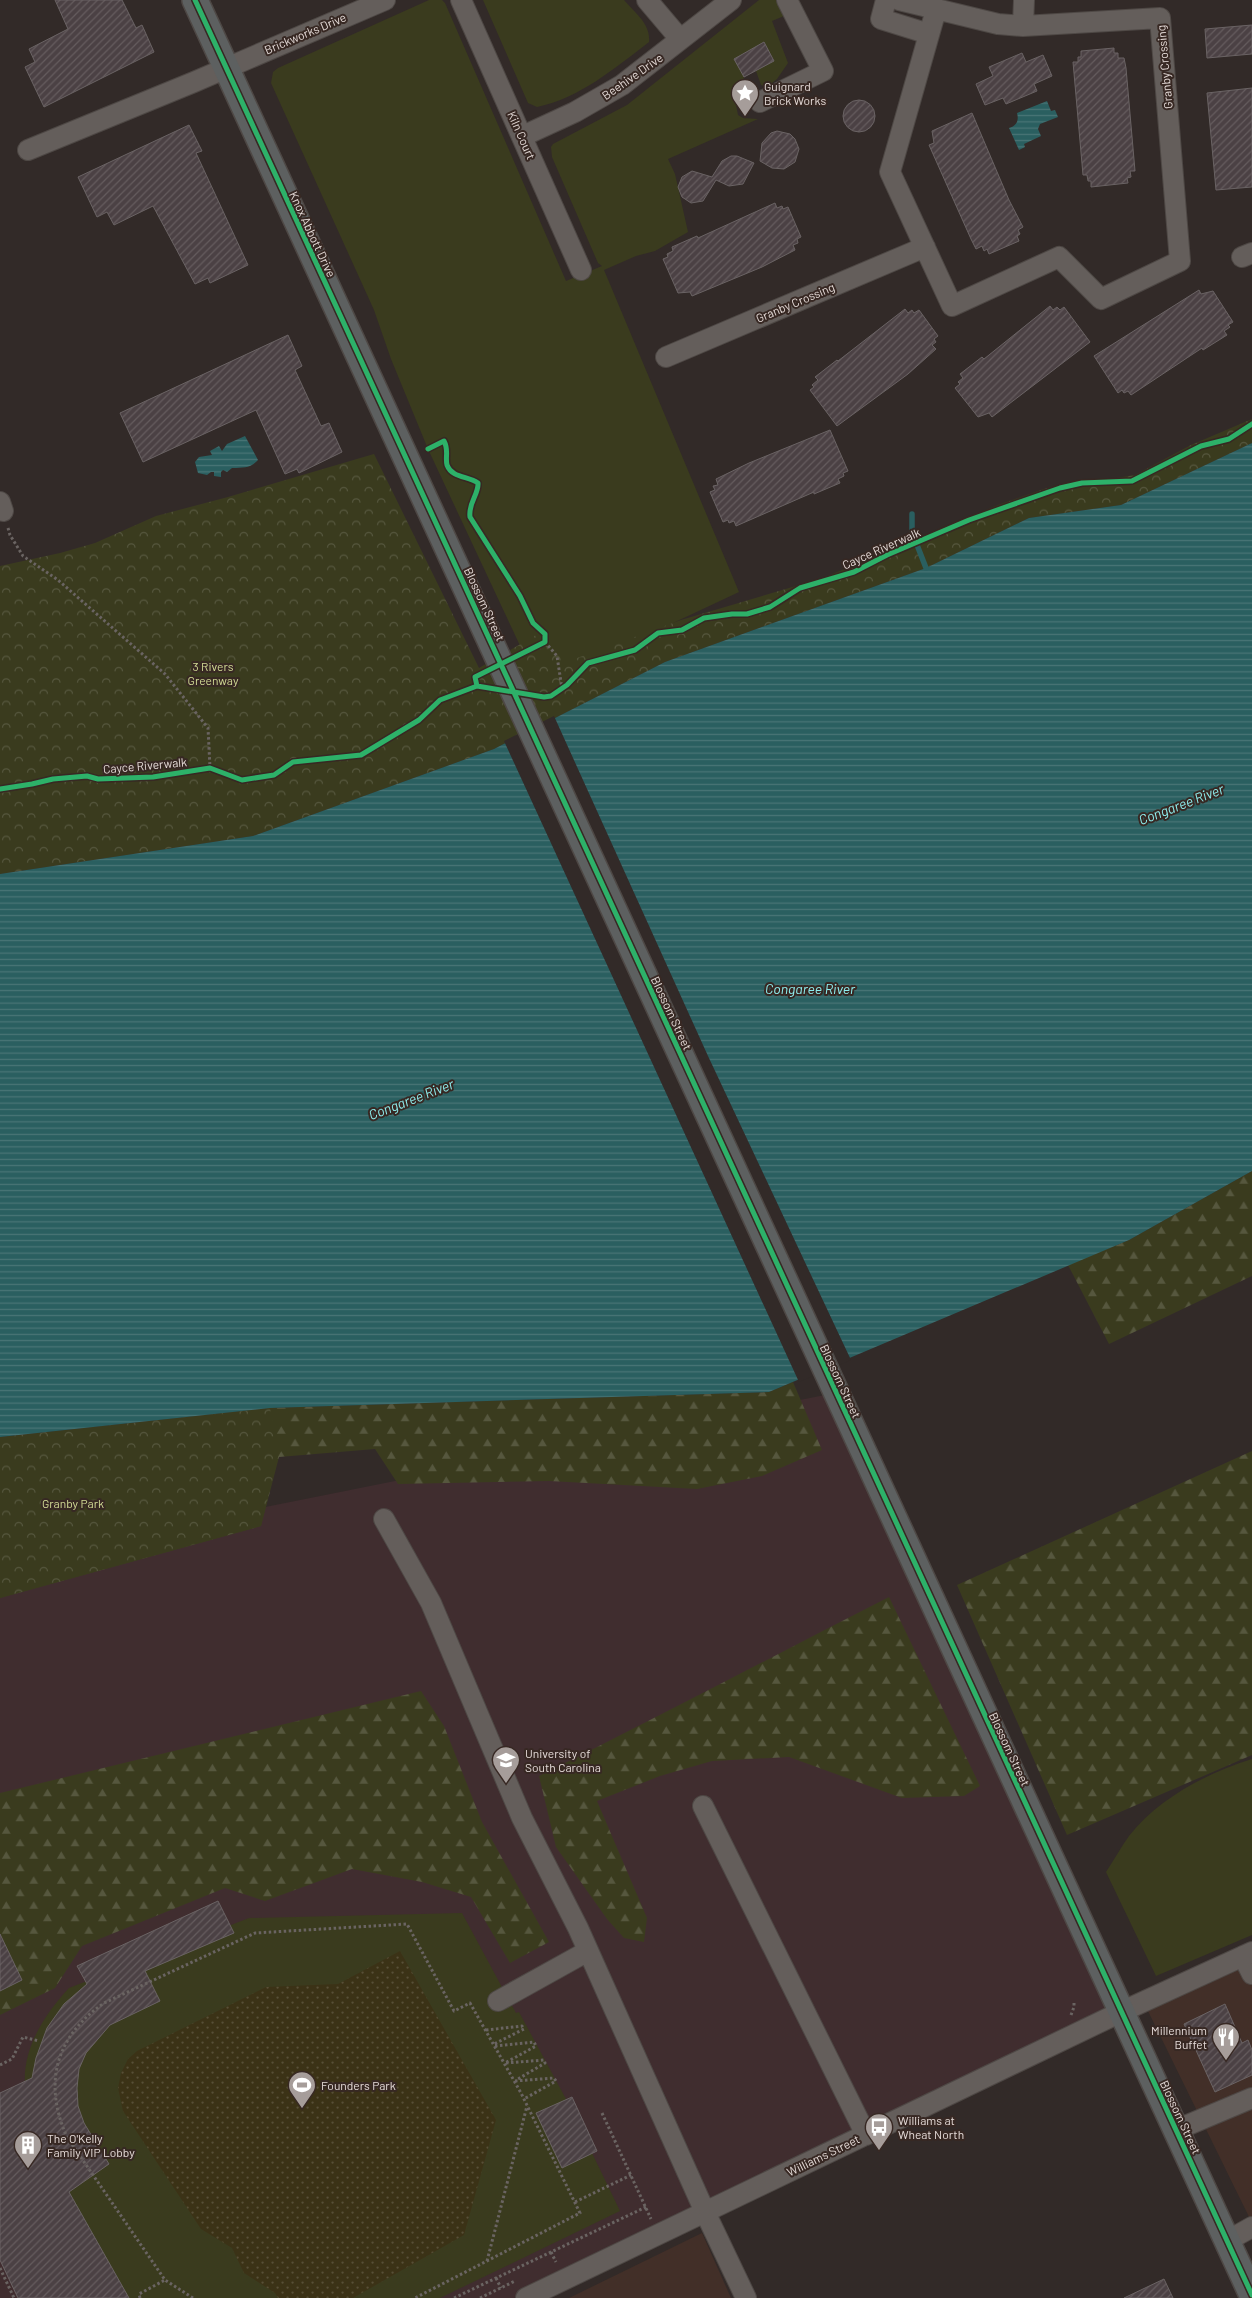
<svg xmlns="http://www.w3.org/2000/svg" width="1252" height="2298" font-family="Barlow,sans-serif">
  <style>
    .built { fill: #422f28 }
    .education { fill: #402d2f }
    .grass { fill: #3a3b1e }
    .forest { fill: url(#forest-firs) }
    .sand { fill: url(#sand-dots) }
    .park { fill: url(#park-crowns) }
    .water { fill: url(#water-rules) }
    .pier { fill: #322a28 }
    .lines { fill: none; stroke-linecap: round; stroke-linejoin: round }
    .stream { stroke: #2a5f60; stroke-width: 5.5 }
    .building { fill: url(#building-hatch); stroke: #6a6364 }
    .minor-casing { stroke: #4e4845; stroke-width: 22 }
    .major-casing { stroke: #4e4845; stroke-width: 28 }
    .path { stroke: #6a6462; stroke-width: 3; stroke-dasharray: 2.5 2.5; stroke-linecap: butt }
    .minor { stroke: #645e5b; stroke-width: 20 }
    .major { stroke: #5d6060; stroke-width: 25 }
    .cycleway-casing { stroke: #372823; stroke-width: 8 }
    .cycleway { stroke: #2db169; stroke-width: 5 }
    .labels { text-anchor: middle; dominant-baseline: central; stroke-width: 4; stroke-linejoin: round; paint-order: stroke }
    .street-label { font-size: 12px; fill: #e5dbd8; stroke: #372823 }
    .poi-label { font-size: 12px; fill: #e5dbd8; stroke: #372823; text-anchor: start }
    .park-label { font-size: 12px; fill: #d2db95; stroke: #372823 }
    .water-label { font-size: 14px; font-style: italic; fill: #8eeeee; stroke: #372823 }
  </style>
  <defs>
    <pattern id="forest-firs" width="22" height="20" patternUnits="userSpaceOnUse" patternTransform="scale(1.25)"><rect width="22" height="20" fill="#3a3b1e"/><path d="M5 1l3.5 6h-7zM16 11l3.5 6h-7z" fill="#56573e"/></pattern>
    <pattern id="sand-dots" width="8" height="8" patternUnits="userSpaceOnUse" patternTransform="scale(1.25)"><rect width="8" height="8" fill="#3b3216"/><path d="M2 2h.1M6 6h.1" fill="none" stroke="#574f37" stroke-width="1.8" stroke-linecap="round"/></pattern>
    <pattern id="park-crowns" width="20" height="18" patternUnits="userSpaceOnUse" patternTransform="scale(1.25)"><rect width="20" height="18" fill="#3a3b1e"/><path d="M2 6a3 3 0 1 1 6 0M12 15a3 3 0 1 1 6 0" fill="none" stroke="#56573e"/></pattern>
    <pattern id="water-rules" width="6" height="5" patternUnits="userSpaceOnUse" patternTransform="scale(1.25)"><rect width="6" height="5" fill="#2a5f60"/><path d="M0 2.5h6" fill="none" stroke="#497576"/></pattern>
    <pattern id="building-hatch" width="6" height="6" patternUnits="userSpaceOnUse" patternTransform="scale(1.25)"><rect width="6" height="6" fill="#4b4144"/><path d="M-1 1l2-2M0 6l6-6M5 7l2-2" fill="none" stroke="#655c5e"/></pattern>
  </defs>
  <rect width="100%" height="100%" fill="#322a28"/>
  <path class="built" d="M1252,1957v266l-105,-214z
    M702,2233l29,65h-162z"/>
  <path class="education" d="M825,1395l295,613 -597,290h-523v-738z"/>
  <path class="grass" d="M429,0h13l3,3 121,278 36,-15 -4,-3 -46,-106 -1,-10 2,-3 74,-39 132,-105h19l6,12v4l-12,5 16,42 -11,16 -10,8 -6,-2 -5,-14 18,-11 -10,-18 -30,17 10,18 -8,28 2,10 5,3 15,1 -90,40 7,15 13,58 -33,19 -19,5 -32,14 135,322 -151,71 -44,34 -116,-248 -37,-90 -17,-49 -103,-227 2,-11 5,-4z
    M483,0h141c11,13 27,24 25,42 -34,26 -69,56 -112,65l-9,-4z
    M1252,1759v176l-96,41 -50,-104c8,-12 15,-25 23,-36 30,-38 78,-63 123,-77z
    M462,1913l54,100 3,-1 47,87 54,112 -180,87h-323c-28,-58 -64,-118 -83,-180 -3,-10 -8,-22 -9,-32 -3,-38 20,-72 44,-98l180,-70z"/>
  <path class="forest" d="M1252,1171v105l-143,68 -41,-79 61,-25z
    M793,1382l29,68 -60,26 -65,13 -148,-8 -151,3 -23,-35 -96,8 -18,69 -261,72v-160l270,-30 499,-16z
    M1252,1451v304l-185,80 -110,-250z
    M889,1597l91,189 -16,10 -62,2 -113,-41 -77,4 -52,15 -63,25 50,117 -3,24 -20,-4 -17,-19 -51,-72 -17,-71c118,-58 234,-120 350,-179z
    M421,1691l23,35 38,96 67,120 -39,21 -39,-66 -49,-15 -70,-13 -87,32 -40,-13 -143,58 -27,42 -55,27v-222z"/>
  <path class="sand" d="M400,1951l96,169 -32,115 -111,63h-75l-3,-5 -31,-20 -12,-25 -31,-19 -78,-118 -5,-23 3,-15 7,-14 9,-8 129,-64 72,-3z"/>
  <path class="park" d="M1252,419v24l-131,62 -92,13 -103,50 -261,94 -171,87 -241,87 -253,38v-308l60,-13 35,-10 61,-27 72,-19 146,-43 105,214 64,-37 23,31 115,-42 142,-42 175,-73 46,-16 34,-9h26l31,-5 56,-30z
    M270,1408l8,49 -17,69 -261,72v-161z"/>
  <path class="water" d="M1047,101l4,10 4,-1 3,7 -18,7 -2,5 3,7 -17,8 1,3 -6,3 -10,-22c8,-2 10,-8 8,-15z
    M245,436l13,24c-9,9 -14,7 -26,8l-5,4 -4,-2 -2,2v5l-7,-1v-4h-3l-4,3 -9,-2 -3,-11 4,-5 13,-2 -2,-4 9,-5 3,5 5,-7z
    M1252,443v728l-123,69 -360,152 -499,16 -270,29v-563l253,-38 241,-87 171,-87 261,-94 103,-50 92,-13z"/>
  <path class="pier" d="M554,716l154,340 143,304 -52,22 -295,-641z"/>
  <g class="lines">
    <path class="stream" d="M912,514v18l14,36"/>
  </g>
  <path class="building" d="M55,0h67l14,28 6,-3 12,27 -110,55 -19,-40 10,-5 -6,-13 39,-20z
    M1252,25v29l-45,4 -2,-29z
    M764,42l10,19 -30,16 -10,-18z
    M1114,48v5h4v5h6l2,10 9,103h-5l1,6 -4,1 1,5 -37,4v-6h-3l-1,-6h-4l-10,-113h5v-5h3v-6z
    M1022,53l4,9 17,-7 9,21 -18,8 3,7 -31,13 -3,-6 -18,7 -9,-21 17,-8 -4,-9z
    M1252,88v99l-36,3 -9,-97z
    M843 116a16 16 0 1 1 32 0a16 16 0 1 1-32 0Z
    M972,113l37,87 14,27 -5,3 2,4 -3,2 2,5 -30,13 -2,-5 -3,2 -2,-5 -6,3 -5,-10 -42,-94 5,-2 -2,-12z
    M189,125l13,26 -6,2 52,112 -38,18 -2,-5 -13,6 -42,-78 -39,19 -7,-13 -10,5 -19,-40z
    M777,131l13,3 5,5 4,10 -4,13 -11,7 -12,-1 -12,-7 2,-18 9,-10z
    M731,156h6l17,7 -11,21 -14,2 -13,-6 -13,21 -12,2 -9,-6 -4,-10 4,-10 10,-6 20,6 10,-16z
    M775,203l2,5 5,-2 1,3 5,-2 13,30 -4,2 1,4 -5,2 2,5 -33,17 -70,29 -2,-4 -12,1 -15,-34 5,-2 -1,-3 6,-3 -1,-4 25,-11 1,2z
    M1199,290l2,4 12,-3 20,31 -5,3 2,2 -6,4 3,4 -24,15 -1,-2 -71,47 -3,-4 -4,2 -2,-3 -4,3 -24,-37z
    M1050,306l3,4 4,-3 3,3 4,-3 26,35 -98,75 -3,-4 -11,4 -23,-29 5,-4 -2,-2 5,-4 -3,-4 22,-17 2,2z
    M905,309l3,4 4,-3 2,3 5,-3 19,26 -4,3 2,3 -4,3 4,4 -28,25 -71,52 -27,-36 4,-3 -2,-2 6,-5 -3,-3 22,-17 1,1z
    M288,335l14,31 -7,4 26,56 8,-3 13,29 -43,21 -2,-4 -12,5 -29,-64 -113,52 -23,-49z
    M830,430l18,41 -5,2 1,3 -6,3 2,4 -26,11v-2l-78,34 -2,-5 -5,2 -1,-3 -5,2 -13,-30 5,-2 -2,-4 5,-1 -2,-6 33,-16z
    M218,1901l16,32 -89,38 15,30 -50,24 -24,28 -7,16 -2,19 1,18 6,17 25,41 -40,28 60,106h-111l-18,-38v-167l32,-15 4,-20 11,-30 17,-24 23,-20 -10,-18z
    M0,1934l22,46 -22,11z
    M1225,2004l17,39 6,-3 4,10v25l-37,17 -31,-68z
    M572,2097l25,54 -35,17 -26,-55z
    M1164,2279l9,19h-49z"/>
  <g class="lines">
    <g class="minor-casing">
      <path id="minor" d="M461,0l120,270
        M647,0l33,39
        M886,0l-5,19 48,15
        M899,0l99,24 25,2 137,-8 20,243 -79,38 -42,-42 -107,49 -62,-134 46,-162
        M1023,26l1,-26
        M760,102l63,-31 -36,-71
        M523,136l52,-24 47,-27 109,-85
        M28,150l166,-68 191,-82
        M1242,257l10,-4
        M666,357l259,-110
        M0,502l3,9
        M384,1519l47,84 91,215 56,110 127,284 41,86
        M703,1806l163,329
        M1243,1956l9,18
        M498,2001l90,-50
        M1176,2130l76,-32
        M1227,2241l25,-14
        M526,2298l595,-286 131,-60"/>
    </g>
    <g class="major-casing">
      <path id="major" d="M195,0l1057,2295"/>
    </g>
    <path class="path" d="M8,528l2,7 13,21 35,24 107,94 43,54 2,40
      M545,642l12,14 5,33
      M1071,2015l3,-8v-6
      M486,2030l36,-4 2,3 -30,15
      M495,2046l39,-4 2,4 -31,17
      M506,2063l38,-3 1,3 -27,16
      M0,2065l12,-6 11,-22 16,4
      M515,2081l39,-3 2,3 -32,18
      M602,2113l49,106
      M575,2202l56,-27
      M551,2252l5,10
      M487,2261l40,-155
      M0,2268l14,30
      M496,2278l5,10
      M140,2298l-1,-4 26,-14
      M193,2298l-28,-18 -98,-143c-24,-53 -12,-100 37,-134l151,-70 152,-9 47,87 16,-8 51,90 59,120 -165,85
      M454,2298l192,-91
      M480,2298l35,-17"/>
    <use href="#minor" class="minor"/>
    <use href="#major" class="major"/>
    <g class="cycleway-casing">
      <path id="cycleway" d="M195,0l1057,2295
        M428,449l16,-8c5,9 1,16 3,24 5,13 21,11 31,18 1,11 -10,20 -8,34l50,79 13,27 12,11v8l-70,35 2,9
        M0,789l32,-5 21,-5 34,-3 11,3 55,-2 57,-9 32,12 32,-5 19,-13 68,-7 58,-35 21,-20 37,-14 67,11 7,-1 16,-11 21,-22 47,-13 23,-17 24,-3 22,-12 28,-4h15l23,-7 30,-19 54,-16 33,-17 82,-35 91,-32 22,-5 50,-2 69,-35 28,-7 23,-15"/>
    </g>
    <use href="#cycleway" class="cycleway"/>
  </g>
  <defs>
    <g id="sight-pin" transform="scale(1.4375)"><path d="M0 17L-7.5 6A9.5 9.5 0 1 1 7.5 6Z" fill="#a69d9a" stroke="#372823"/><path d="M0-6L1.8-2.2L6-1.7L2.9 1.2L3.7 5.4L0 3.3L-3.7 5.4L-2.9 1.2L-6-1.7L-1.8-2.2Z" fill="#fff"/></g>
    <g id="university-pin" transform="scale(1.4375)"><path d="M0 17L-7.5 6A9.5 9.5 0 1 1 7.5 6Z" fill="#a69d9a" stroke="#372823"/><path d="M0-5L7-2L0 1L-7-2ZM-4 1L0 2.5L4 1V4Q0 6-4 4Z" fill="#fff"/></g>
    <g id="restaurant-pin" transform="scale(1.4375)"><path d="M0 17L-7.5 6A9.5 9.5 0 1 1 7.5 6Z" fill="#a69d9a" stroke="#372823"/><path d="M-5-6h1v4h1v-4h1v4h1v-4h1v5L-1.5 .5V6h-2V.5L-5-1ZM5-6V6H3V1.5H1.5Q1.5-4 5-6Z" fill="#fff"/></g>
    <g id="stadium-pin" transform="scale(1.4375)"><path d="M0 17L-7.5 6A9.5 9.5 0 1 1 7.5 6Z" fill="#a69d9a" stroke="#372823"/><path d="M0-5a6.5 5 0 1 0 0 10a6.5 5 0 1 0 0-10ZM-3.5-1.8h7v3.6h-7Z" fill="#fff"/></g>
    <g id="bus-pin" transform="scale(1.4375)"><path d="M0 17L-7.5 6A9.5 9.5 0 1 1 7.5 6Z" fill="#a69d9a" stroke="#372823"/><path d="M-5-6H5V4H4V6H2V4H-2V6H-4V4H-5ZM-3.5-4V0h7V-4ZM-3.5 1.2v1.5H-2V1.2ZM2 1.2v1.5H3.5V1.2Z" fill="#fff"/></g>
    <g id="building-pin" transform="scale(1.4375)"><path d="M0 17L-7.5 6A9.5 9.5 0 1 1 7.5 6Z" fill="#a69d9a" stroke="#372823"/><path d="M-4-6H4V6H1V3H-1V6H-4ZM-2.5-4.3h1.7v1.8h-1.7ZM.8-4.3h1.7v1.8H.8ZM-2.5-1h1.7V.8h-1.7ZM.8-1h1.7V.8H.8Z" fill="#fff"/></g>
  </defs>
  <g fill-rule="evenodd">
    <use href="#sight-pin" x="745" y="93"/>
    <use href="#university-pin" x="506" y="1760"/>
    <use href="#restaurant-pin" x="1226" y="2037"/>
    <use href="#stadium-pin" x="302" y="2085"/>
    <use href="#bus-pin" x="879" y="2127"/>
    <use href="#building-pin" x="28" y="2145"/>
  </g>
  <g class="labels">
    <g class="street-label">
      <text transform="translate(305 33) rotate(-23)">Brickworks Drive</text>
      <text transform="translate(1164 67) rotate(-95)">Granby Crossing</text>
      <text transform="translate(632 76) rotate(-35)">Beehive Drive</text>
      <text transform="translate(522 135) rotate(66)">Kiln Court</text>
      <text transform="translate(313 234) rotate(65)">Knox Abbott Drive</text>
      <text transform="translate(795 302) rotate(-23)">Granby Crossing</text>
      <text transform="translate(881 548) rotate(-24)">Cayce Riverwalk</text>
      <text transform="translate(485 604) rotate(65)">Blossom Street</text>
      <text transform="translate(145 765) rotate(-5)">Cayce Riverwalk</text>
      <text transform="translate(672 1013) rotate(65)">Blossom Street</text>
      <text transform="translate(841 1381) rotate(65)">Blossom Street</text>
      <text transform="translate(1010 1749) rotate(65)">Blossom Street</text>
      <text transform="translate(1181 2117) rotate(65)">Blossom Street</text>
      <text transform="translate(823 2155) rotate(-26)">Williams Street</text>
    </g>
    <g class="poi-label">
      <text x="764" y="86">Guignard<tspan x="764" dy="14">Brick Works</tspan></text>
      <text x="525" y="1753">University of<tspan x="525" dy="14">South Carolina</tspan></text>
      <text x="1207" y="2030" text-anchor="end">Millennium<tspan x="1207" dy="14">Buffet</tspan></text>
      <text x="321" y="2085">Founders Park</text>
      <text x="898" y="2120">Williams at<tspan x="898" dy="14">Wheat North</tspan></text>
      <text x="47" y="2138">The O'Kelly<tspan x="47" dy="14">Family VIP Lobby</tspan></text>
    </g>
    <g class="park-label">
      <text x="213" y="666">3 Rivers<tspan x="213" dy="14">Greenway</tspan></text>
      <text x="73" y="1503">Granby Park</text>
    </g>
    <g class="water-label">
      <text transform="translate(1181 804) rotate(-21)">Congaree River</text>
      <text x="810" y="988">Congaree River</text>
      <text transform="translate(411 1099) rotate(-21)">Congaree River</text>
    </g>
  </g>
</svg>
